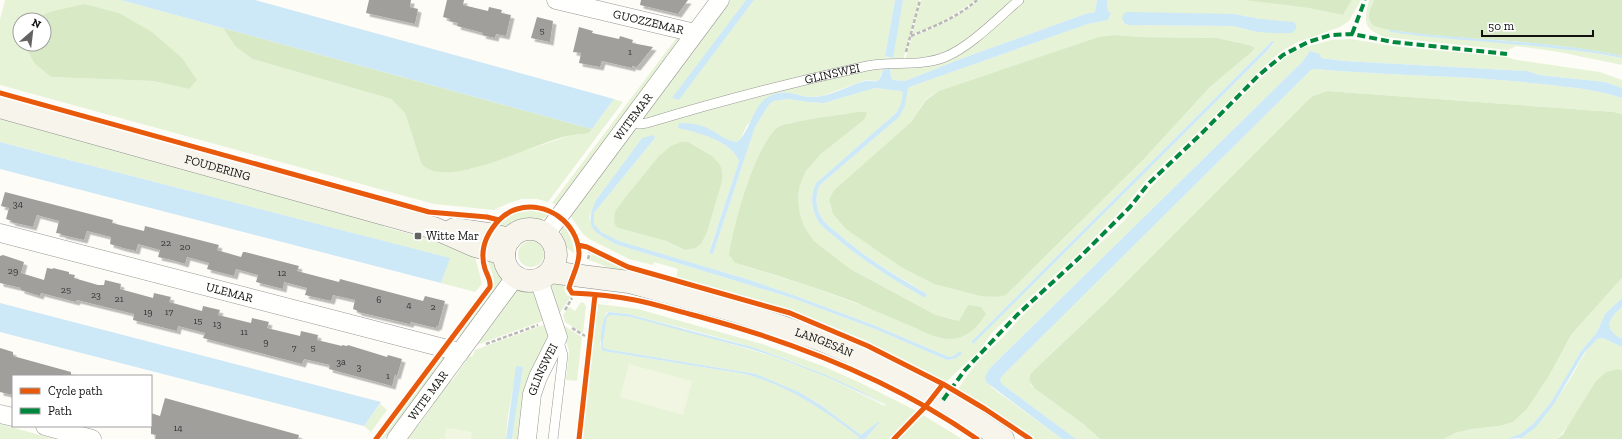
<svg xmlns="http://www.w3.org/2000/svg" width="1622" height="439" font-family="'Zilla Slab',serif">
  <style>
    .green { fill: #e7f3d7; fill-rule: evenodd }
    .forest { fill: #d8eac5 }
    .pitch { fill: #f0f6e1 }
    .water { fill: #cde8f7 }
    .building { fill: #a19f9c; filter: url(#shadow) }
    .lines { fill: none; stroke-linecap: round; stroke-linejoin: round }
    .lane-casing { stroke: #979795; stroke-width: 10 }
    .street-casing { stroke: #979795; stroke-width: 19 }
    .secondary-casing { stroke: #8e8d8b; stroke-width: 23 }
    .path { stroke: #b9b9b8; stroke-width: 2.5; stroke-dasharray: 4 2; stroke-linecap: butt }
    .lane { stroke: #fffffe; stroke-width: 9 }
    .street { stroke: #fffffe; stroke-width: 18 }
    .secondary { stroke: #f6f4eb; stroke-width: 22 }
    .quiet { stroke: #00873e; stroke-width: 4; stroke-dasharray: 8 4; stroke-linecap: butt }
    .cycleway-casing { stroke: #fff; stroke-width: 8 }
    .cycleway { stroke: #e8590c; stroke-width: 5 }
    .poi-dot { fill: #646362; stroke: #fff; stroke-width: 1.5 }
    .labels { text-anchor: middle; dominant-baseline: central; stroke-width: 4; stroke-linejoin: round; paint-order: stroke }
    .number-label { font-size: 10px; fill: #353434 }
    .street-label { font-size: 12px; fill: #111; stroke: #fff }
    .poi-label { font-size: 12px; fill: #111; stroke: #fff; text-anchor: start }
  </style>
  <defs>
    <filter id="shadow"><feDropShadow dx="3.5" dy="3.5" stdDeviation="0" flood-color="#0004"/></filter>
  </defs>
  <rect width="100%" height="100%" fill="#fdfcf7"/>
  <path class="green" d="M5,0h116l102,28 12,18 17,13 139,40 14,14 16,50 50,6 97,-33 21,-3 25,-34 9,3 -75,100 -11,-3h-15l-13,4 -15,7 -60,-6 -434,-119v-65zM84,5l35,8 70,76 -36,-8 -102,-4 -16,-13 -12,-20h-3l-1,-8 1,-2v-14h12l17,-8z
    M730,0h16l-73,98 6,2 75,-100h141l-10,56 7,2 11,-58h16l-16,60 -261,60z
    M921,0h55l-37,24 -27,10z
    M979,0h36c-20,17 -49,45 -73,54 -12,4 -24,5 -37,6l7,-23c24,-10 47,-20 67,-37z
    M1024,0h73l-2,12 -10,2 -122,44 -58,23 -12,-1 -2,-3 -1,-10 56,-7z
    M1107,0h136l65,8 35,7 9,-15h9l-12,21 -9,6 -42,15 -18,10 -23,21 -59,59 -52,48 -19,24 -50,51 -65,59 -20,19 -13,18 -33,31c-38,-21 -77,-41 -118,-57 -49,-20 -101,-34 -152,-48l2,-8 -24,-7 -1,3 -24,-6 -40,-20 -6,-5 -14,-20 65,-84 144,-40 91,-22 15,-1 -5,12 -3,2 -10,-1 -44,16 -13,1 -29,-5 -33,33 -6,13 -4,4 -9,-2 -19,-11 -30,-2c18,5 52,14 60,34l-30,91 4,2 42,-127 13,-21 5,-5 15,-2 20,3 16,1 51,-15 26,3 2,2v5l-2,6 -5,9 -80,70c-6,12 -5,26 2,38 4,6 12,12 18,17 27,23 58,42 89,60l2,-4c-29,-18 -60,-35 -86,-58 -6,-5 -13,-10 -18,-16 -7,-10 -9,-24 -3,-35l73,-63 15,-34 4,-2 176,-62 20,-4 3,-7 -3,-2zM1235,14l25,5 -3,13 -24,-6 -105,-1 -6,-4zM1117,35l21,2 79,1 32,7 5,2v3l-44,37 -66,72 -138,136 -177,-96 5,-9 77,-68 15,-23 13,-8zM1272,41l2,2 -7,8 -295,293 -1,-2zM857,112h9l-1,7 -45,36 -14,16 -6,14 -2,12 2,17 4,12 10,15 38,29 84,45 23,6 -101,-17 -49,-18 -74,-23 53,-140zM642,138h13l-61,75c-3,18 11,22 25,28l131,39 43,15 83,31 73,31 4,-1 7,-5 -6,8 -7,1 -72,-31 -83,-31 -174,-53 -19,-10 -10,-17 7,-18zM658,157l27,93 -19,-9 -48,-13 -3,-3v-14z
    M1369,0h5l-5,16 7,11 14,3v2l134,12 63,8 35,6v7l-63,-13 -43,-6 -8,4 -123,-13c-23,-8 -21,-17 -16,-37z
    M678,36l1,4 -121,166 -6,-3z
    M1351,39l42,7 113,11 11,3 83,12 22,8v8l-17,-6 -66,-7 -11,-4 -184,-10 -23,-3 -11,-7 -8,11 -313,307 2,18 71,52h-28l-74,-49 -1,-2 9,-14 15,-18 19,-18 20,-22 101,-94 29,-36 110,-109 24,-20 16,-9 29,-8z
    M1315,69c75,7 151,6 226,15 27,3 55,5 81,14v16l-8,-2 -287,-21 -14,5 -6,5 -203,203 -73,69v12l3,3 48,35 18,16h-24l-74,-55 -2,-4 3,-5 308,-305z
    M0,115l385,107 -1,5 45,12 46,17 7,28 -7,8 -34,-9 8,-25 -449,-116z
    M531,210l7,1 11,4 -8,5h-11l-11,2 -14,7 -9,-1c9,-12 20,-16 35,-18z
    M563,224c6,9 11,18 11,29 -11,-6 -16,-17 -11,-29z
    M518 254a13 13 0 1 1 26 0a13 13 0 1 1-26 0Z
    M592,253l30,15 28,9 -29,-5 -32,-12z
    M487,258l11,4 4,9v11l-40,55 -3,-1 1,-4 34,-47c1,-8 -5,-18 -7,-27z
    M1622,278v20l-17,16 -8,18 -16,19 -30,51 -18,22 -13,10 -13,5h-63l11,-6 17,-4 28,-3 13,-4 14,-13 22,-33 22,-41z
    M551,281l14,2 -1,7 3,5 4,1 -13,20 -8,-32z
    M521,287c16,1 19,20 24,33l-74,27 46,-59z
    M581,302l3,1 2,3 -3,27 -18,-11 -2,-7 6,-8 6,4z
    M598,304l40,5 124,35 61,22 42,19 52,26 -28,28h-24l15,-17 -19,13 -39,-29 -23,-14 -43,-18 -150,-25 -3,-2v-3l4,-27 4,-2 20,2 45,11 103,30 50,20 56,28v-2c-43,-22 -87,-43 -134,-57 -40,-13 -82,-22 -123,-33l-19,-2 -3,1 -6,31 3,7 142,23c43,11 81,35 114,63l-1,2h-276z
    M1622,307v32c-19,-10 -14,-20 0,-32z
    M560,323l22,14 -5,44 -11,-1 3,-29z
    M546,324l3,10 -26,105h-11l5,-73 -9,50 -2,23h-105l13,-17 5,3 15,-21 -4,-3 17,-23 5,3 14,-20 -4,-3 6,-8 3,3 -1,3 2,1 3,-7z
    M1603,338l19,9v23l-4,-1 -61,70h-38c17,-6 45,-50 55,-67 7,-12 12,-24 23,-33z
    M442,356h5l-63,83h-4z
    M380,404l7,6 -16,22 -7,-6z
    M923,415l39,24h-64z
    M0,424l54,15h-54z"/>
  <path class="forest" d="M1243,0h109l-9,15 -35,-7z
    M1374,0h248v56c-32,-7 -67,-11 -100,-14 -21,-2 -139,-8 -149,-17 -8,-7 -2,-17 1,-25z
    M84,4l35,9 33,19 30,26 15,22 -8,9 -36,-8 -102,-4 -16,-13 -12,-20h21v-24h-12l17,-8z
    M223,28l369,101 -3,4c-7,2 -14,1 -21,3 -30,5 -124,57 -147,27l-16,-50 -14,-14 -139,-40 -17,-13z
    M1117,35l21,2 79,1 32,7 5,2v3l-44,37 -66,72 -138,136 -10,2 -15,-1 -47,-12 -33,-17 -55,-38 -13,-15 -4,-15 5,-9 77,-68 15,-22 13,-9 160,-54z
    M1327,91l287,21 8,2v164l-51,57 -22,41 -22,33 -14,13 -13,4 -28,3 -17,4 -11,6h-344l-18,-16 -48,-35 -5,-8 2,-7 73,-69 203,-203 6,-5z
    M857,112h10l-2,7 -45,36 -14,16 -6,14 -2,12 2,17 4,12 10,15 38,29 84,45 23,6 9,-16 13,2 5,7c-7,12 -20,25 -36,25 -11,0 -24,-6 -34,-11 -20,-8 -40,-17 -59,-25 -40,-15 -81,-28 -122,-40l-6,-8c4,-29 26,-108 48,-127 8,-7 65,-13 80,-16z
    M681,142h7l24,14 8,9 2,6v10l-15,51 -6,12 -6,4 -10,2 -19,-9 -48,-13 -3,-3 -1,-6 1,-8 9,-12 34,-42 13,-11z
    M1618,369l4,1v69h-65l6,-5 33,-53 10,-9z"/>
  <path class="pitch" d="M629,364l63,17 -9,34 -63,-18z
    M446,428l26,4 -1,7h-26z"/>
  <path class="water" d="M121,0h134l359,99 -22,30z
    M746,0h8l-75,100 -7,-2z
    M895,0h8l-10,58 -8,-2z
    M1097,0h10l1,11 3,2 -3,7 -20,4 -176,62 -4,2 -3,18 -6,11 -79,68c-6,11 -4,25 3,35 5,6 12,11 18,16 26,23 57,41 86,58l-2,4c-31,-18 -62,-37 -89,-60 -6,-5 -14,-11 -18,-17 -7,-12 -8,-26 -2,-38l80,-70 5,-9 2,-11 -2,-2 -26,-3 -51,15 -16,-1 -20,-3 -15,2 -5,5 -13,21 -42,127 -4,-1 30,-92c-8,-20 -42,-29 -61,-33l1,-5c11,0 22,1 32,7 8,4 16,11 26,12 17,-14 14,-44 42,-49 10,-2 20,3 30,4 21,1 37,-11 56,-16 3,-1 8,1 12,0 4,-2 5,-9 7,-14h6l1,10 2,3 12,1 58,-23 122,-44 10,-2z
    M1128,12l107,2 25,5 34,3 2,3v4l-4,4h-16l-19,-1 -24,-6 -105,-1 -4,-2 -2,-5 2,-5z
    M1390,30c77,11 156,9 232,26v2c-20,-4 -40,-7 -61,-9 -57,-7 -114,-9 -171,-17z
    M1272,41l2,1 -7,9 -294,293 -2,-2z
    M1310,51l10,3 1,4 23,3 184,10 11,4 66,7 17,6v10c-26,-9 -54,-11 -81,-14 -75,-9 -151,-8 -226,-15l-4,1 -308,305 -3,5 2,4 74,55h-14l-76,-57 -1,-5 4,-8 313,-307z
    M654,135l1,3 -61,75v11l7,8 18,9 131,39 43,15 83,31 73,31 4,-1 7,-5 2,3 -8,5 -7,1 -72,-31 -83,-31 -174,-53c-24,-12 -35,-17 -22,-45l46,-62z
    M0,142l42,11 408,105 -9,25 -441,-114z
    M1622,298v9c-14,12 -19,22 0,32v8l-19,-9 -6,1 -13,14 -30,51 -18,23 -14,11 -15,1 13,-5 13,-10 18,-22 30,-51 16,-19 8,-18z
    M0,303l381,99 -17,24 -364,-94z
    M609,312l19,2 124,33 28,10 46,18 28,13 32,17 -57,-27 -50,-20 -25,-8 -123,-33 -20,-2 -4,2 -4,27v3l3,2 150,25 43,18 23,14 39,29 17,-13h2l-15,17h-7l1,-2c-35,-27 -70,-51 -114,-63l-142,-23c-5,-7 -1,-35 6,-39z
    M516,366l7,1 -8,50 -3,22h-6z"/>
  <path class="building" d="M369,0h42l-1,7 8,2 -3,15 -49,-11z
    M447,0h17l-1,5 25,6 1,-4 13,3 -1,3 10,2 -5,21 -10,-2 -1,4 -13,-3 1,-2 -26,-7 1,-3 -9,-2 1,-2 -7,-2z
    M641,0h47l-10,14 -38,-9z
    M537,17l16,4 -3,21 -19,-4z
    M579,27l14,4 -1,2 27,6 1,-3 13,4 -1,3 21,4 -16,20 -5,-1v2l-30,-7 -2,6 -21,-4 2,-10 -8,-1z
    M5,192l108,28 -1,3 32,8 1,-5 74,19 -2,5 24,7 2,-5h2l54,14 -2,5 42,11 1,-3 83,22 2,-5 20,5 -7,26 -2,-1v2l-25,-6 -1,2h-1l-51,-12v-1l-5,-2 2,-9 -22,-5 -2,6 -26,-6 2,-7 -23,-6 -1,7 -27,-7 2,-7 -22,-6 -2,7 -27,-7 2,-6 -22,-6 -2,7 -13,-4 -14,-3 2,-7 -22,-6 -2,7 -13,-3 -13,-4 1,-7 -24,-6 -3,9 -22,-5v-1l-6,-1 3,-12 -22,-6 -4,12 -22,-5 1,-1 -6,-2 3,-11 -8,-2z
    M3,255l21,7 -3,11 23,7 3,-12 6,1v-1l16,4v2l6,1 -1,3 24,7h6l1,-5 16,4 -1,5 33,9 1,-5 17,4 -2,5 33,9 1,-5 17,4 -2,5 33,8 1,-5 17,4 -2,6 33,8 1,-5 17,4 -1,5 25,6v-1l5,1 1,-1 39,12 1,-2 14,4 -5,17 -2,-1 -3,11 -63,-17 1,-4 -26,-6 -2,5 -99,-26 2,-5 -27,-7 -1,5 -44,-11 1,-6 -57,-14 -1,2 -35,-9 -1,3 -19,-6v-2l-21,-5v-27z
    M0,348l13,4v4l58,16v4h-58v19l-13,-3z
    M165,398l134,37 -1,4h-143l1,-4 -5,-1v-21l9,3z"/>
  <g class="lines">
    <g class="lane-casing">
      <g id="lane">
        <path id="s1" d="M630,122l10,2 7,-1c72,-22 146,-41 220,-57 25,-5 53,1 78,-9 25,-10 53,-39 74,-57"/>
        <path d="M553,439l10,-84 -5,-16"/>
      </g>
    </g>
    <g class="street-casing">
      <g id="street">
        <path id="s2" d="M556,0l139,33"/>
        <path id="s3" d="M0,233l459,119"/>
        <path id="s4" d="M546,234l174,-234"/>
        <path d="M0,414l13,3"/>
        <path d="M45,426l47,13"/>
        <path id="s5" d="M396,439l120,-163"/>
        <path id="s6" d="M527,439l5,-45 6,-17 20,-40 -19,-57"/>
      </g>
    </g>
    <g class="secondary-casing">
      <g id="secondary">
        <path id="s7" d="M0,107l434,121 41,18 29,8"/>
        <circle cx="530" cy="255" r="26"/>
        <path d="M454,229l34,5 22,5"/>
        <path id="s8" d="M550,272l79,10 109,30 83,28 30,13 66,32 38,22 48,32"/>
      </g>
    </g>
    <path class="path" d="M911,36c24,-10 47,-19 66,-36
      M906,52l14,-52
      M588,259l2,-7
      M565,310l7,-12
      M572,328l13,8
      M486,344l52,-19"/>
    <use href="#lane" class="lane"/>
    <use href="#street" class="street"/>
    <use href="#secondary" class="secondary"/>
    <path class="quiet" d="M1352,34l13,-34
      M943,400l22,-30 52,-55 62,-57 51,-51 19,-24 51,-48 59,-60 24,-20 25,-13 23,-7 21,-1 41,8 114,12"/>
    <g class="cycleway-casing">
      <path id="cycleway" d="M0,93l429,119 58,5 12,3c5,-5 11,-9 18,-11 29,-9 61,14 62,44 0,13 -7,23 -10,35l3,5c21,1 42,3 63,7 21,4 41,11 62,16 97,26 197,65 280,123
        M578,245l9,2 41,20 162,46 78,33 75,38 -18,23 -31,32
        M943,384l42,25 45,30
        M376,439l114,-152c1,-7 -3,-12 -5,-18 -6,-19 1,-35 14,-49
        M579,439l16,-144"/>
    </g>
    <use href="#cycleway" class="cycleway"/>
  </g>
  <rect class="poi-dot" x="414" y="232" width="8" height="8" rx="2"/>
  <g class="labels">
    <g class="number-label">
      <text x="542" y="31">5</text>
      <text x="630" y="52">1</text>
      <text x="18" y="204">34</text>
      <text x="166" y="243">22</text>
      <text x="185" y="247">20</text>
      <text x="13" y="271">29</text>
      <text x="282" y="273">12</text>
      <text x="66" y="290">25</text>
      <text x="96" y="295">23</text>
      <text x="119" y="299">21</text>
      <text x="379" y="300">6</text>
      <text x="409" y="305">4</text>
      <text x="433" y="307">2</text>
      <text x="148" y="312">19</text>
      <text x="169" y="312">17</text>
      <text x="198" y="321">15</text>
      <text x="217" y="324">13</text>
      <text x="244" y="332">11</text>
      <text x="266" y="342">9</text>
      <text x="294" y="348">7</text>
      <text x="313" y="348">5</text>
      <text x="341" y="362">3a</text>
      <text x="359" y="367">3</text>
      <text x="388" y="376">1</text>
      <text x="178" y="428">14</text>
    </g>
    <g class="street-label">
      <text stroke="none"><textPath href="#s2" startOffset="95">GUOZZEMAR</textPath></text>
      <text stroke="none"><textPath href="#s1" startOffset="209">GLINSWEI</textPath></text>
      <text stroke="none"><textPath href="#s4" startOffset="146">WITEMAR</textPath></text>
      <text stroke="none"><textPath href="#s7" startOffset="226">FOUDERING</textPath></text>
      <text stroke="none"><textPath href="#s3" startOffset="237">ULEMAR</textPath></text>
      <text stroke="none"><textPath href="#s8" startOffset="284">LANGESÂN</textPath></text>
      <text stroke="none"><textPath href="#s6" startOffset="72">GLINSWEI</textPath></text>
      <text stroke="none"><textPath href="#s5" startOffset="54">WITE MAR</textPath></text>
    </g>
    <g class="poi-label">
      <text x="426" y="236">Witte Mar</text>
    </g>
  </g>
  <rect x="12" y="375" width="140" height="52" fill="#ffffff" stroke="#a0a0a0"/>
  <rect x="20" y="388" width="20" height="6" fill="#e8590c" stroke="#a0a0a0"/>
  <text x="48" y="395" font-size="12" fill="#111111">Cycle path</text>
  <rect x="20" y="408" width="20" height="6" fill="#00873e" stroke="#a0a0a0"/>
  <text x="48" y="415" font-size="12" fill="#111111">Path</text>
  <g transform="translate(32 32) rotate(28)"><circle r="19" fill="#ffffff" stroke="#a0a0a0"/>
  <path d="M0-3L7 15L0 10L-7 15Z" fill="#646362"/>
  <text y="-6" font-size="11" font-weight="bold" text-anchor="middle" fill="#111111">N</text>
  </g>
  <path d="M1482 30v6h111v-6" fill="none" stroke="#111111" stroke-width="2"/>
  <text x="1488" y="30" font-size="12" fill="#111111" stroke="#ffffff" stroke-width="3" paint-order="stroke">50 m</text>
</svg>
